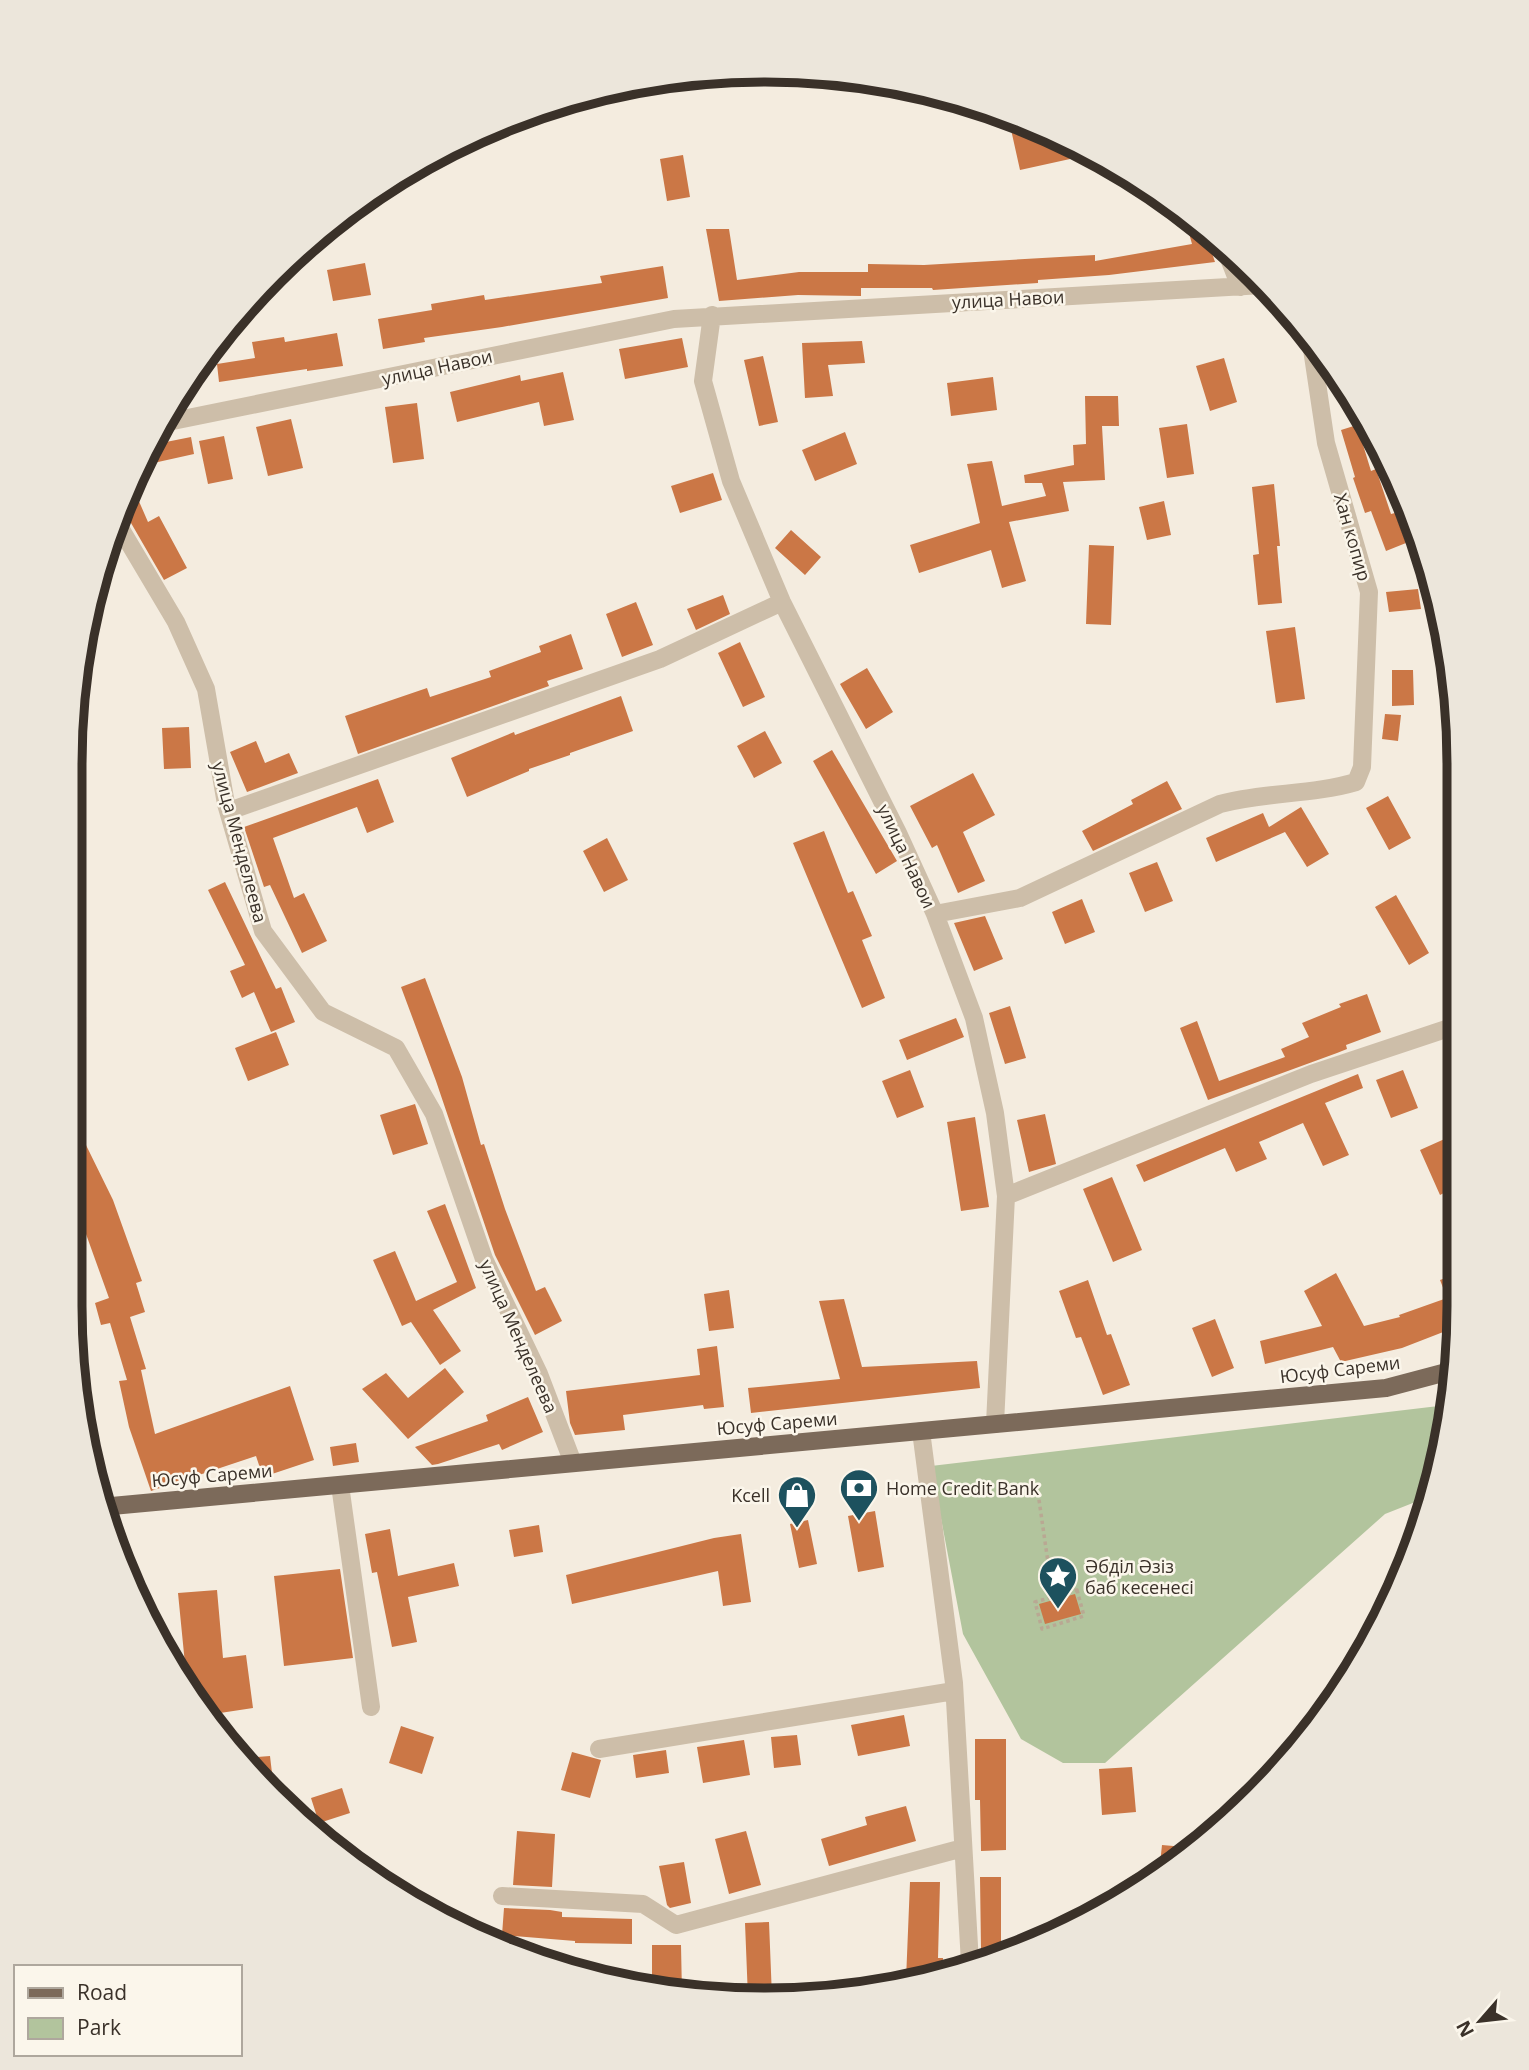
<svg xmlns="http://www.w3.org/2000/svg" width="1529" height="2070" font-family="'Open Sans',sans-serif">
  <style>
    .green { fill: #b2c49d }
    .building { fill: #cb7746 }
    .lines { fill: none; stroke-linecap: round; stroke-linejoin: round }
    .path { stroke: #b9a893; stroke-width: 3.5; stroke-dasharray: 3.5 3.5; stroke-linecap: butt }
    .minor { stroke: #cdbea9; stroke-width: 18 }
    .major { stroke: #7c6a5a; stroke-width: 18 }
    .labels { text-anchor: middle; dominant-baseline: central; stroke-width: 5; stroke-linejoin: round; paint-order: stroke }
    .street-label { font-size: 18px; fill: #3a3129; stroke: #fbf6eb }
    .poi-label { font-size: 18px; fill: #3a3129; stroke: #fbf6eb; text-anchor: start }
    .rim { fill: none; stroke: #3a3129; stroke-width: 9 }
  </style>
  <rect width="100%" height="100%" fill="#f4ecdf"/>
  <path class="green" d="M1447,1405l-19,92 -43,17 -280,249h-42l-42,-24 -58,-105 -32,-168z"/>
  <path class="building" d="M1008,116l59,27 3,16 -50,11z
    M683,155l7,42 -23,4 -7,-42z
    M1184,215l20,14 11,33 -106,13 -71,5v3l-105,7 -1,-2h-71v8l-63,-1 -79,6 -13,-72h23l8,51 62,-8h69v-8l56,1 171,-10v6l97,-17z
    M365,263l6,32 -38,6 -6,-31z
    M663,266l5,32 -166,29 -78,11 1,4 -42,7 -5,-30 54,-9 -1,-6 53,-9 1,5 117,-17 -2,-7z
    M337,333l6,33 -36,5v-2l-88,13 -2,-18 38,-6 -3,-16 32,-5 1,5z
    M682,338l6,29 -63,12 -6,-30z
    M862,341l3,22 -37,2 5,31 -28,2 -3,-55z
    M763,356l15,66 -19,4 -15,-66z
    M1224,358l13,44 -27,9 -14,-45z
    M563,372l11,48 -30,6 -5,-24 -82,20 -7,-30 70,-17 1,6z
    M993,377l4,33 -46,6 -4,-33z
    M1085,396h33l1,30h-17l3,54 -42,2 6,29 -60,11 17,59 -24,7 -11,-38 -72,23 -9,-28 70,-22 -13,-59 25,-3 10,45 44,-10 -4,-13h-17l-1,-8 50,-10 -1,-20 13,-1z
    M417,403l7,56 -31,4 -8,-56z
    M291,419l12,49 -35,8 -12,-49z
    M1187,424l7,50 -27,4 -8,-50z
    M1357,425l14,46 5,-2 15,45 4,-1 11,30 -20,8 -15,-40 -6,2 -12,-35 2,-1 -14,-47z
    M845,432l12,32 -42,17 -13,-31z
    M224,436l9,43 -25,5 -9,-43z
    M191,437l3,17 -54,12 11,-21z
    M713,473l9,27 -42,13 -9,-27z
    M131,483l17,39 11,-6 28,52 -23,12 -33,-57 -12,-14z
    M1274,484l6,62h-3l5,57 -24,2 -5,-50 6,-1 -7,-67z
    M1164,501l7,34 -24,5 -8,-33z
    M791,530l30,27 -16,18 -30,-27z
    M1089,545l25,1 -3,79 -25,-1z
    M1418,589l3,20 -32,3 -3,-20z
    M723,595l7,19 -34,16 -9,-21z
    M636,602l17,43 -31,12 -16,-43z
    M1295,627l10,72 -29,4 -10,-72z
    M571,634l12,35 -36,12 2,5 -191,68 -13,-38 82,-28 3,9 61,-20 -2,-6 52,-19 -2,-6z
    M740,642l25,55 -22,10 -25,-54z
    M867,668l26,44 -27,17 -26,-45z
    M1392,670h21l1,35 -22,1z
    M621,696l12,35 -63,22v2l-41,14v2l-62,26 -16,-39 63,-26 1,3z
    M1385,714l16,1 -3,26 -16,-2z
    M189,727l2,41 -27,1 -2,-41z
    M765,731l17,32 -28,15 -17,-32z
    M256,741l9,22 24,-10 9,20 -51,19 -17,-40z
    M832,750l65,111 -21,13 -63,-113z
    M973,773l22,42 -32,17 22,49 -27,12 -21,-48 -5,3 -22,-42z
    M378,779l16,43 -27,11 -10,-26 -84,31 21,60 10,-5 23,48 -25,12 -32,-68 -6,2 -20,-60z
    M1167,781l15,28 -89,42 -11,-20 51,-27 -2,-4z
    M1388,796l23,42 -22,12 -23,-42z
    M1301,807l28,47 -22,13 -22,-35 -69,30 -10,-24 57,-25 6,14z
    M824,831l24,62 5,-2 19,45 -10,4 23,58 -23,10 -69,-165z
    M607,838l21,42 -24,12 -21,-41z
    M1157,862l16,39 -28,11 -16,-39z
    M225,882l51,107 5,-2 14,35 -24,10 -17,-40 -12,6 -12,-27 15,-6 -37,-75z
    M1396,895l33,58 -20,12 -34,-58z
    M1082,899l13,33 -30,12 -13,-32z
    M985,916l18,43 -29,12 -20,-48z
    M425,978l37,99 19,68 3,-1 21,65 31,82 9,-4 17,34 -27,14 -40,-80 -59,-174 -35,-94z
    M1367,994l14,38 -35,13 1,4 -10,4 -129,47 -28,-72 17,-7 22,60 66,-24 -4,-8 28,-12 -7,-14 39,-16 -2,-3z
    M1010,1006l16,52 -21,6 -16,-51z
    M956,1018l8,19 -57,23 -8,-20z
    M276,1032l13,33 -41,16 -13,-33z
    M910,1070l14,37 -27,11 -15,-37z
    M1403,1070l15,38 -27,10 -15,-38z
    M1358,1074l5,14 -38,15 24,52 -26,11 -20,-43 -44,19 8,17 -31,13 -11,-24 -81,34 -8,-17z
    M415,1104l13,40 -35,11 -13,-40z
    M1045,1114l11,50 -27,8 -12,-52z
    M975,1117l14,90 -28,4 -14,-89z
    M1449,1137l7,15v35l-16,8 -20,-45z
    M85,1143l28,57 29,81 -6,2 9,29 -15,5 16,52 -5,1 14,64 135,-48 24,74 -51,17 -7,-21 -105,35 -22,-64 -10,-46 8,-1 -17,-57 -9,2 -6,-22 14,-5 -32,-89 -7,-11v-47z
    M1112,1177l30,73 -29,12 -30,-73z
    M445,1204l31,84 -43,22 28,41 -21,14 -29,-43 -9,4 -29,-66 22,-9 21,50 41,-19 -30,-71z
    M1336,1273l28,53 36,-9 -1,-2 48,-17 -7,-18 17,-6v47l-8,2 2,6 -49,19 -61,14 -8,-15 -68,17 -5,-23 62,-15 -18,-35z
    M1088,1280l19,55 4,-1 19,51 -27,10 -22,-58 -5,1 -17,-47z
    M729,1290l5,38 -25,3 -5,-37z
    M844,1299l18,68 115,-6 3,27 -229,25 -3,-25 92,-9 -21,-78z
    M1215,1319l19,49 -22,9 -20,-49z
    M717,1346l7,61 -20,2 -1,-4 -80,10 2,15 -50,5 -5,-12 -4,-32 134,-16 -3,-26z
    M445,1368l19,24 -56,47 -46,-50 24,-16 22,25z
    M528,1397l15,35 -41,18 -3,-6 -61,20 -6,1 -17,-18 73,-26 -2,-6z
    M356,1443l3,19 -26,4 -3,-19z
    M875,1511l9,56 -26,5 -10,-56z
    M808,1520l9,44 -18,4 -9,-44z
    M539,1525l4,27 -29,5 -5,-27z
    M390,1529l8,47 56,-13 5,23 -51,11 9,45 -25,5 -15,-75 -5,1 -7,-39z
    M741,1534l10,68 -28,4 -5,-35 -146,33 -6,-29 148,-37z
    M340,1569l13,89 -69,8 -10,-90z
    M217,1590l6,68 23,-3 7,53 -46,7 -20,-24 -14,-26 12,-1 -7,-71z
    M1075,1594l6,20 -36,10 -6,-20z
    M904,1715l6,31 -52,10 -7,-31z
    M401,1726l33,11 -12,37 -33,-11z
    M797,1735l4,30 -27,3 -3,-31z
    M975,1739h31v111l-25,1 -1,-51h-5z
    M744,1740l6,35 -47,8 -6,-36z
    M666,1750l3,23 -33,5 -3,-23z
    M572,1752l29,8 -11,38 -29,-8z
    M270,1756l4,34 -29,-32z
    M1132,1767l4,45 -34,3 -3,-46z
    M342,1788l8,25 -31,10 -8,-25z
    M906,1806l10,35 -87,25 -8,-27 46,-14 -2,-8z
    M517,1831l38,3 -3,53 -39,-2z
    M746,1831l15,54 -32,9 -14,-55z
    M1162,1845l34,3 -8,8 -29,17z
    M684,1862l7,41 -21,5 -3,-3 -8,-39z
    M980,1877h21v72h-20z
    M910,1882h30l-2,76h5l-1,13 -36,9z
    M504,1908l46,2 12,2v5l70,2v25l-57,-1v-2l-73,-6z
    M769,1922l3,75 -24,1 -3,-75z
    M652,1945h29l1,49 -30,-4z"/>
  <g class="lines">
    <path class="path" d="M1037,1486l16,111
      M1077,1590l7,26 -42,13 -7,-27z"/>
    <path class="minor" d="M1223,243l17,44
      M712,315l-9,66 28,100 51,121 116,231 37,81 39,104 21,95 11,83 -11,228
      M163,423l511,-104 589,-34
      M116,521l60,101 30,67 20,115 37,127 60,81 73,36 38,66 50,145 55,115 34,89
      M229,811l431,-152 122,-57
      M935,914l85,-16 200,-94c45,-12 92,-9 136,-22l6,-15 7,-175 -43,-149 -16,-107
      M1006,1196l305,-122 144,-48
      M921,1431l33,252 16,280
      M340,1485l31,222
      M599,1749l355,-58
      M502,1896l141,8 33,21 287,-77"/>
    <path class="major" d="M101,1507l1285,-119 68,-18"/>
  </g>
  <defs>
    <g id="bank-pin" transform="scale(2.0125)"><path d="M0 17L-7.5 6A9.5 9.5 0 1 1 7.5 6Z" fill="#1d515e" stroke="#fbf6eb"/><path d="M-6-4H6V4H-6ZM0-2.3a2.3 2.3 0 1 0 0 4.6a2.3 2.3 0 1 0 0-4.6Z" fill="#fff"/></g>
    <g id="shop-pin" transform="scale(2.0125)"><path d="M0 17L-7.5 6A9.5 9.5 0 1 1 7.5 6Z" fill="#1d515e" stroke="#fbf6eb"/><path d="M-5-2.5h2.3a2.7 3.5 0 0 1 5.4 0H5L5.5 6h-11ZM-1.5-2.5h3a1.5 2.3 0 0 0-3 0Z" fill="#fff"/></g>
    <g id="sight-pin" transform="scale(2.0125)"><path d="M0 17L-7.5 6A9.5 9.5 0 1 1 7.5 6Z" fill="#1d515e" stroke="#fbf6eb"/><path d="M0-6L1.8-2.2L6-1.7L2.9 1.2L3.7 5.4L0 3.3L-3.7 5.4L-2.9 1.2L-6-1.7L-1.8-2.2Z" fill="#fff"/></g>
  </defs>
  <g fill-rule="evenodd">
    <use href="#bank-pin" x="859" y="1488"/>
    <use href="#shop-pin" x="797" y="1495"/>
    <use href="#sight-pin" x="1058" y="1576"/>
  </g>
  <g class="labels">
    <g class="street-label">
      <text transform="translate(1008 299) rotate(-3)">улица Навои</text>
      <text transform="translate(437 367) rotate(-12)">улица Навои</text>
      <text transform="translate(1353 537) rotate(74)">Хан копир</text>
      <text transform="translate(240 842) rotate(75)">улица Менделеева</text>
      <text transform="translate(907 856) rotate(65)">улица Навои</text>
      <text transform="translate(519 1336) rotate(66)">улица Менделеева</text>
      <text transform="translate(1340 1369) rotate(-7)">Юсуф Сареми</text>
      <text transform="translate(777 1423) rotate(-5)">Юсуф Сареми</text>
      <text transform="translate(212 1475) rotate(-5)">Юсуф Сареми</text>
    </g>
    <g class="poi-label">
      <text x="886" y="1488">Home Credit Bank</text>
      <text x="770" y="1495" text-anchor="end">Kcell</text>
      <text x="1085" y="1566">Әбділ Әзіз<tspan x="1085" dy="21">баб кесенесі</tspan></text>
    </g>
  </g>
  <path d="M0 0H1529V2070H0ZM764 82H765A682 682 0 0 1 1447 764V1306A682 682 0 0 1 765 1988H764A682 682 0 0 1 82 1306V764A682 682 0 0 1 764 82Z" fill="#ece6db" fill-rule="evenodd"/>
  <path class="rim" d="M764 82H765A682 682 0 0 1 1447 764V1306A682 682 0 0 1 765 1988H764A682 682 0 0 1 82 1306V764A682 682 0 0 1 764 82Z"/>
  <rect x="14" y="1965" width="228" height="91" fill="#fbf6eb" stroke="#aea79d" stroke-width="2"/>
  <rect x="28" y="1988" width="35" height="10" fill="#7c6a5a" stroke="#aea79d" stroke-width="2"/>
  <text x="77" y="2000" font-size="21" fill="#3a3129">Road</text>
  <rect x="28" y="2018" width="35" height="21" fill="#b2c49d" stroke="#aea79d" stroke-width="2"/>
  <text x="77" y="2035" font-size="21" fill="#3a3129">Park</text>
  <g transform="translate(1480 2021) rotate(242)" stroke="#fbf6eb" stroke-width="5" paint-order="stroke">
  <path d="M0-5L12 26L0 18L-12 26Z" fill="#3a3129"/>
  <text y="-10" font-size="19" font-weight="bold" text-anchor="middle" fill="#3a3129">N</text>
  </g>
</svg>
